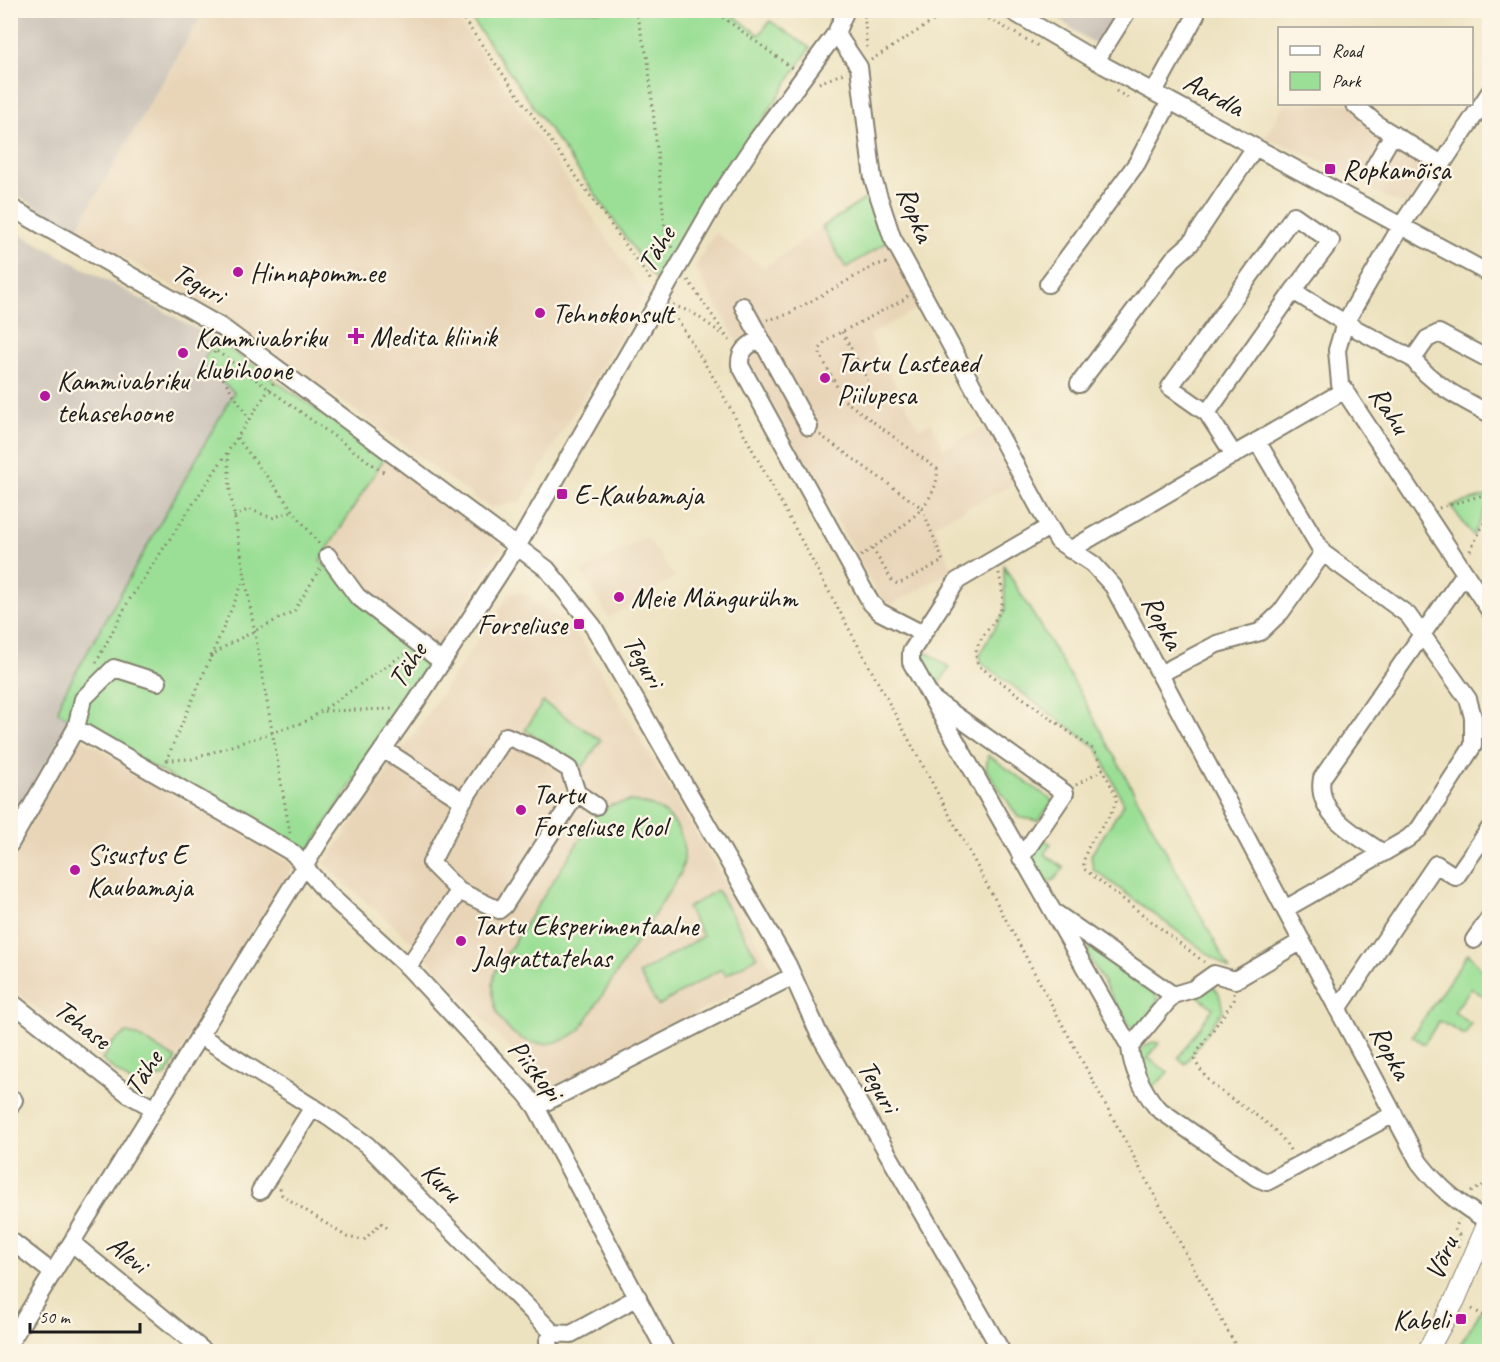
<svg xmlns="http://www.w3.org/2000/svg" width="1500" height="1362" font-family="Caveat,sans-serif">
  <style>
    .built { fill: #e8d4b7 }
    .industrial { fill: #cbc3b8 }
    .green { fill: #9bdf96; stroke: #5c7e59; stroke-width: 1.5 }
    .lines { fill: none; stroke-linecap: round; stroke-linejoin: round }
    .minor-casing { stroke: #847f6e; stroke-width: 20 }
    .major-casing { stroke: #847f6e; stroke-width: 22 }
    .path { stroke: #847f6e; stroke-width: 3; stroke-dasharray: 1.5 4.5; stroke-linecap: butt }
    .minor { stroke: #fff; stroke-width: 16 }
    .major { stroke: #fff; stroke-width: 20 }
    .poi-dot { fill: #b5179e; stroke: #fcf5e5; stroke-width: 2 }
    .labels { text-anchor: middle; dominant-baseline: central; stroke-width: 5; stroke-linejoin: round; paint-order: stroke }
    .street-label { font-size: 28px; fill: #1c1c1c; stroke: #fcf5e5 }
    .poi-label { font-size: 28px; fill: #1c1c1c; stroke: #fcf5e5; text-anchor: start }
  </style>
  <rect width="100%" height="100%" fill="#fcf5e5"/>
  <filter id="ink" filterUnits="userSpaceOnUse"><feTurbulence type="fractalNoise" baseFrequency=".0167" numOctaves="2"/><feDisplacementMap in="SourceGraphic" scale="12" xChannelSelector="R" yChannelSelector="G"/><feConvolveMatrix kernelMatrix="1 2 1 2 8 2 1 2 1" color-interpolation-filters="sRGB"/></filter>
  <filter id="wash" filterUnits="userSpaceOnUse"><feTurbulence type="fractalNoise" baseFrequency=".008" numOctaves="4" result="noise"/><feDisplacementMap in="SourceGraphic" scale="24" xChannelSelector="R" yChannelSelector="G"/><feGaussianBlur stdDeviation="1.35" result="paint"/><feColorMatrix in="noise" values="0 0 0 0 0 0 0 0 0 0 0 0 0 0 0 0 0 1.4 0 .05"/><feComposite in="paint" operator="in"/></filter>
  <g filter="url(#wash)">
    <rect width="100%" height="100%" fill="#ede2c0"/>
    <path class="built" d="M204,11h248l193,283 -125,208 -30,6 -264,-191 -150,-87z
      M1284,104h70l88,60 -29,44 -26,-10 -52,-32 -70,-28z
      M822,227l24,41 44,-28 32,66 -53,29 50,94 12,-7 13,27 40,-22 32,56 -82,42 19,45 -67,38 -191,-341 20,-34 49,35z
      M385,457l117,89 -68,110 -77,-60 -37,-35z
      M646,537l29,40 -66,41 -27,-46z
      M518,592l8,2 46,35 11,13 142,240 49,91 -226,117 -137,-149 -82,-72 -4,-6 185,-269z
      M78,736l216,130 -128,210 -36,6 -119,-94v-130z"/>
    <path class="industrial" d="M11,10l193,1 -128,219 -65,-38z
      M1050,11h78l-25,38 -31,-20z
      M11,229l204,110 -14,26 34,27 -174,307 10,22 -60,107z"/>
    <path class="green" d="M466,11h262l31,24 11,-14 40,27 -153,234z
      M873,194l17,46 -44,28 -24,-41z
      M215,339l170,118 -65,104 37,35 77,60 -128,199 -248,-143 3,-13 173,-307 -33,-27z
      M1489,495v6l-16,35 -22,-30z
      M1004,566l77,128 149,276 -137,-101 -2,-14 33,-51 -27,-56 -114,-84 -3,-7 2,-7 23,-39z
      M924,650l26,18 -10,14c-11,-1 -18,-14 -22,-23z
      M543,702l58,38 -18,27 -58,-37z
      M988,755l65,46 -15,20 -20,-4 -32,-48z
      M630,801c33,3 55,22 54,58 0,6 -3,9 -3,14l-101,157c-46,36 -99,-4 -85,-58l101,-158 15,-9z
      M1042,838l9,6 -7,10 20,14 -10,12 -11,3 -14,-21z
      M717,890l40,67 -31,18 -5,-6 -63,37 -19,-32 64,-38 -16,-28z
      M1090,947l62,44 7,8 -21,32 -9,-5 -42,-72z
      M1468,953l21,26v21l-18,-12 -17,24 17,12 -6,11 -26,-14 -15,23 -12,-8z
      M1210,983l9,10 4,17 -38,54 -7,-6 35,-50 -19,-15z
      M126,1033l10,2 40,24 -10,17 -36,6 -28,-22 11,-18z
      M1154,1042l5,1 -11,15 20,14 -14,15 -6,-4 -11,-28 9,-10z
      M1489,1289v62h-33l28,-45z"/>
  </g>
  <g filter="url(#ink)">
    <g class="lines">
      <g class="minor-casing">
        <path id="minor" d="M1010,10l95,56 385,208
          M836,33l23,34 14,112 19,58 153,282 13,22 35,23 20,22 306,576c20,26 41,43 69,59
          M1096,61l32,-51
          M1154,92l42,-77
          M1490,92l-89,134 -56,97 -8,27 3,34 150,227
          M1354,104l24,21 64,39
          M1374,167l19,-33
          M10,207l213,121 324,241 46,57 195,339 31,69 183,318
          M1048,284l89,-121 33,-62
          M743,306l66,121
          M760,338c-12,8 -21,12 -20,27l131,238 9,9 43,22
          M1413,359c19,26 49,40 77,55
          M1079,384l94,-125 18,-16 64,-96
          M1207,413l-37,-26 124,-172 37,26 -38,50
          M1257,441l66,112
          M1234,455l-27,-42 86,-122 52,32 68,36 14,-20 12,-6 51,27
          M1049,527l-92,54 -46,71v10l219,385c2,23 12,42 27,61l100,70 10,4 127,-68
          M1070,550l275,-160
          M328,556l29,40 85,66
          M1160,674l57,-30 43,-12 21,-20 42,-59 85,62 60,84 5,18v29l-54,83 -12,10 -24,14c-26,-18 -68,-38 -61,-75 47,-68 95,-136 143,-205
          M934,700l131,93 -44,65
          M76,728l7,-29 31,-31 44,14
          M383,749l80,52 43,-65 33,14 30,19 8,24 19,13
          M10,844l66,-116 217,125 33,39 82,75 118,127 10,13 130,245
          M459,891l40,19 5,-4 73,-113
          M1285,909l98,-56
          M1057,914l116,81 -43,52
          M1474,940l16,-23
          M408,967l51,-76 -28,-28 32,-62
          M1173,995l20,-6 21,-15 21,6 67,-39
          M10,1001l118,93 25,14
          M1338,1009l98,-145 20,13 34,-49
          M199,1035l129,82 39,28 186,188 18,1 67,-37
          M10,1106l4,-6
          M536,1107l255,-130
          M260,1191l53,-84
          M10,1240l43,33
          M72,1243l133,109
          M10,1342l313,-506 93,-134 102,-157 198,-344 40,-60 80,-108 10,-23
          M552,1352l-4,-11 5,-8"/>
      </g>
      <g class="major-casing">
        <path id="major" d="M1427,1352l28,-52 35,-82"/>
      </g>
      <path class="path" d="M457,10l195,272
        M635,10l13,50 17,171 7,17
        M713,10l79,58
        M864,10l3,40
        M973,10l67,37
        M871,60l80,-50
        M819,83l28,-11
        M1116,91l12,7
        M688,280l44,64
        M673,305l20,8 32,23
        M671,309l45,73 523,970
        M767,320l19,-5 88,-49 9,-3 7,1
        M842,332l26,48
        M250,420l-38,-59 3,-11 171,124
        M820,435l102,73 21,53 -45,23 -5,-2 -21,-34
        M237,438l82,106
        M228,453l2,38 60,342
        M1439,508l51,-15
        M234,517l15,-8 23,9 21,-7
        M1470,551l20,-40
        M861,556c26,-19 80,-49 76,-87l-93,-69 -24,-46v-5l6,-9 79,-41 3,-4
        M999,573c2,12 6,26 1,38 -8,18 -33,35 -21,55l115,84 9,19
        M210,657l19,-13 65,-33 26,-42
        M96,663l32,-61 146,-220
        M324,711l68,-2
        M167,760l25,-1 115,-38 100,-69
        M166,761l78,-181
        M1076,785l27,-16 14,29c-6,26 -36,44 -33,71l120,93
        M1234,993v7l-36,51 -3,9c18,41 77,51 97,94
        M280,1188l2,7 65,42 17,3 17,-17 9,7
        M1471,1192l13,-7 6,-18
        M1458,1247l1,-12 -4,-5 4,-11
        M1472,1309l18,10
        M1406,1352l5,-8"/>
      <use href="#minor" class="minor"/>
      <use href="#major" class="major"/>
    </g>
  </g>
  <g class="poi-dot">
    <rect x="1324" y="163" width="12" height="12" rx="3"/>
    <circle cx="238" cy="272" r="6"/>
    <circle cx="540" cy="313" r="6"/>
    <path d="M353 327h6v6h6v6h-6v6h-6v-6h-6v-6h6z"/>
    <circle cx="183" cy="353" r="6"/>
    <circle cx="825" cy="378" r="6"/>
    <circle cx="45" cy="396" r="6"/>
    <rect x="556" y="488" width="12" height="12" rx="3"/>
    <circle cx="619" cy="597" r="6"/>
    <rect x="573" y="618" width="12" height="12" rx="3"/>
    <circle cx="521" cy="810" r="6"/>
    <circle cx="75" cy="870" r="6"/>
    <circle cx="461" cy="941" r="6"/>
    <rect x="1455" y="1313" width="12" height="12" rx="3"/>
  </g>
  <g class="labels">
    <g class="street-label">
      <text transform="translate(1214 94) rotate(28)">Aardla</text>
      <text transform="translate(916 214) rotate(68)">Ropka</text>
      <text transform="translate(656 249) rotate(-60)">Tähe</text>
      <text transform="translate(199 283) rotate(30)">Teguri</text>
      <text transform="translate(1390 410) rotate(57)">Rahu</text>
      <text transform="translate(1163 622) rotate(62)">Ropka</text>
      <text transform="translate(644 661) rotate(60)">Teguri</text>
      <text transform="translate(407 665) rotate(-57)">Tähe</text>
      <text transform="translate(83 1024) rotate(38)">Tehase</text>
      <text transform="translate(1391 1052) rotate(62)">Ropka</text>
      <text transform="translate(536 1070) rotate(51)">Piiskopi</text>
      <text transform="translate(143 1073) rotate(-58)">Tähe</text>
      <text transform="translate(879 1086) rotate(60)">Teguri</text>
      <text transform="translate(442 1182) rotate(45)">Kuru</text>
      <text transform="translate(128 1254) rotate(39)">Alevi</text>
      <text transform="translate(1441 1258) rotate(-67)">Võru</text>
    </g>
    <g class="poi-label">
      <text x="1342" y="169">Ropkamõisa</text>
      <text x="250" y="272">Hinnapomm.ee</text>
      <text x="552" y="313">Tehnokonsult</text>
      <text x="370" y="336">Medita kliinik</text>
      <text x="195" y="337">Kammivabriku<tspan x="195" dy="32">klubihoone</tspan></text>
      <text x="837" y="362">Tartu Lasteaed<tspan x="837" dy="32">Piilupesa</tspan></text>
      <text x="57" y="380">Kammivabriku<tspan x="57" dy="32">tehasehoone</tspan></text>
      <text x="574" y="494">E-Kaubamaja</text>
      <text x="631" y="597">Meie Mängurühm</text>
      <text x="567" y="624" text-anchor="end">Forseliuse</text>
      <text x="533" y="794">Tartu<tspan x="533" dy="32">Forseliuse Kool</tspan></text>
      <text x="87" y="854">Sisustus E<tspan x="87" dy="32">Kaubamaja</tspan></text>
      <text x="473" y="925">Tartu Eksperimentaalne<tspan x="473" dy="32">Jalgrattatehas</tspan></text>
      <text x="1449" y="1319" text-anchor="end">Kabeli</text>
    </g>
  </g>
  <rect width="1500" height="1362" fill="none" stroke="#fcf5e5" stroke-width="36"/>
  <rect x="1278" y="27" width="195" height="78" fill="#fcf5e5" stroke="#a29e95" stroke-width="1.5"/>
  <rect x="1290" y="46" width="30" height="9" fill="#ffffff" stroke="#a29e95" stroke-width="1.5"/>
  <text x="1332" y="57" font-size="18" fill="#1c1c1c">Road</text>
  <rect x="1290" y="72" width="30" height="18" fill="#9bdf96" stroke="#a29e95" stroke-width="1.5"/>
  <text x="1332" y="87" font-size="18" fill="#1c1c1c">Park</text>
  <path d="M30 1323v9h110v-9" fill="none" stroke="#1c1c1c" stroke-width="3"/>
  <text x="39" y="1323" font-size="18" fill="#1c1c1c" stroke="#fcf5e5" stroke-width="4.5" paint-order="stroke">50 m</text>
</svg>
